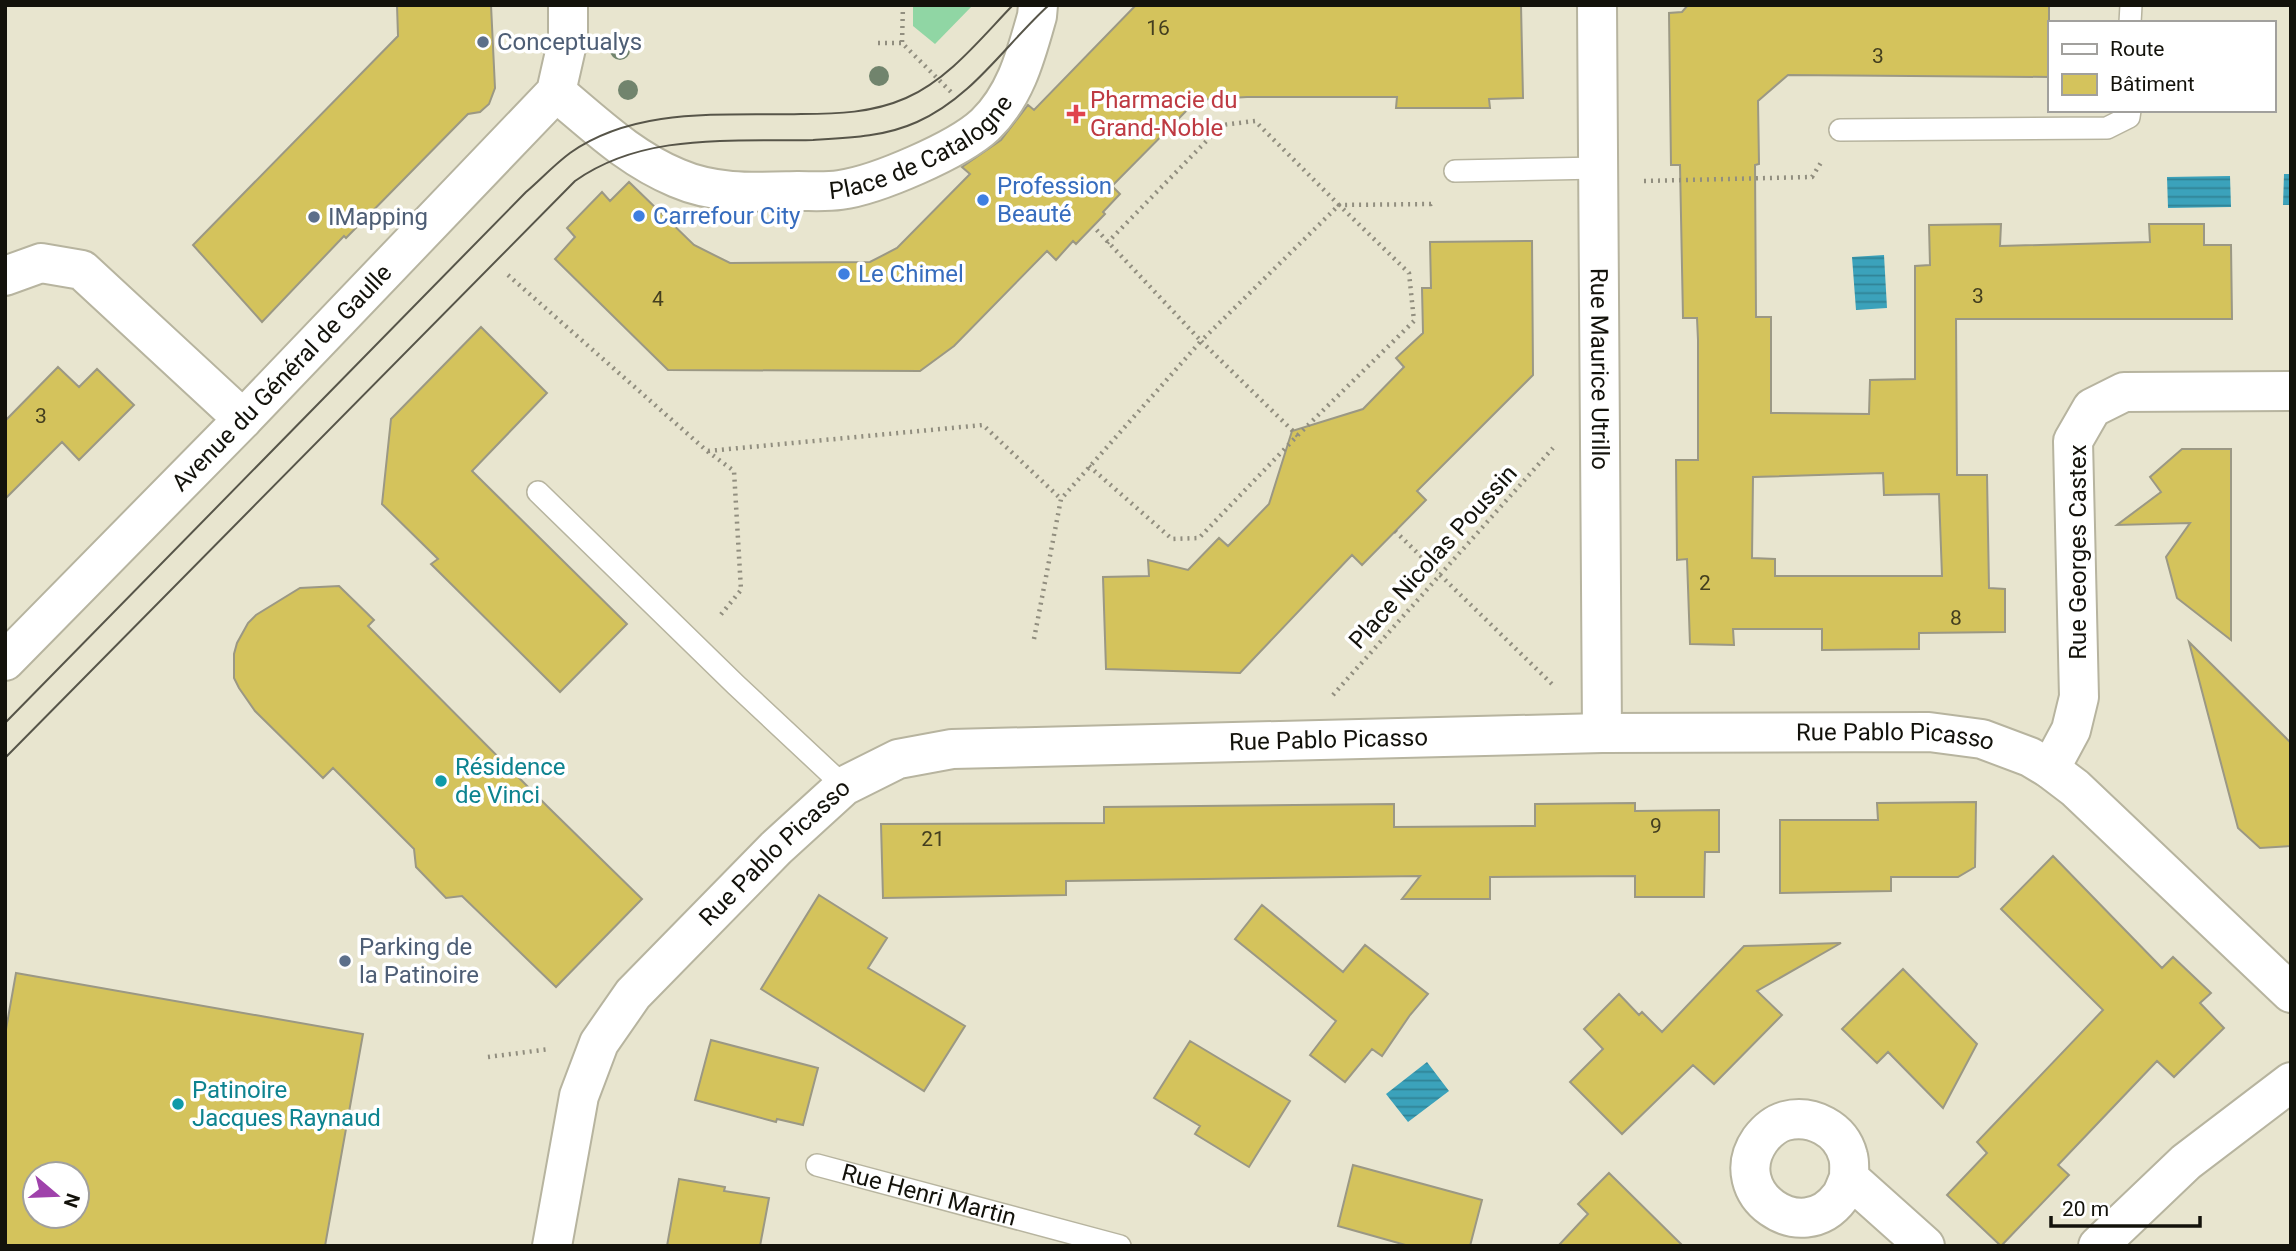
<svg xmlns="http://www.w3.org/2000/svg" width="2296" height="1251" font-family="Roboto,sans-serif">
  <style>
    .grass { fill: #90d6a4 }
    .water { fill: url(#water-rules) }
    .building { fill: #d4c35c; stroke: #9b9884; stroke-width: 2; fill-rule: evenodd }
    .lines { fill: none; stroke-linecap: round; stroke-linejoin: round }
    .lane-casing { stroke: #b7b49f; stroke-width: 24 }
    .street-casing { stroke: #b7b49f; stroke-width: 42 }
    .secondary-casing { stroke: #b7b49f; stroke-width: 42 }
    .path { stroke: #918e7f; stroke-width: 4.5; stroke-dasharray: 2 5; stroke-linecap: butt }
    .lane { stroke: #fff; stroke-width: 21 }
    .street { stroke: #fff; stroke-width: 38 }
    .secondary { stroke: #fff; stroke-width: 38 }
    .tram { stroke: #575549; stroke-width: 2 }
    .tree { fill: #71846d }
    .service-dot { fill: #5c6f8a; stroke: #fff; stroke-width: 2.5 }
    .health-dot { fill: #e0444e; stroke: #fff; stroke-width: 2.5 }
    .shop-dot { fill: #3f7fe0; stroke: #fff; stroke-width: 2.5 }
    .culture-dot { fill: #0f9aa8; stroke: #fff; stroke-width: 2.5 }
    .labels { text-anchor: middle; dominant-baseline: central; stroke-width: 7; stroke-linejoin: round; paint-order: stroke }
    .number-label { font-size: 21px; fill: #433e1f }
    .service-label { font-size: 24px; fill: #4e5e75; stroke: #fff; text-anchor: start }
    .health-label { font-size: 24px; fill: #be3a42; stroke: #fff; text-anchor: start }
    .street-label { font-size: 24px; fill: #13120b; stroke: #fff }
    .shop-label { font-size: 24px; fill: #366cbe; stroke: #fff; text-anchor: start }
    .culture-label { font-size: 24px; fill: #0d838f; stroke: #fff; text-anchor: start }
  </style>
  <defs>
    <pattern id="water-rules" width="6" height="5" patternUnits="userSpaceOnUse" patternTransform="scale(1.75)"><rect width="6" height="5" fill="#3ba2bb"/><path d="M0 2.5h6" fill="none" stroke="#308396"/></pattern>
  </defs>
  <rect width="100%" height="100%" fill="#e8e5cf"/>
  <path class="grass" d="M913,5h60l-38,39 -22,-18z"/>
  <path class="water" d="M2284,174h7v31h-8z
    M2230,176l1,31 -63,1 -1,-31z
    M1884,255l3,53 -31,2 -4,-53z
    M1427,1062l22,29 -41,31 -22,-28z"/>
  <path class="building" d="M397,5h94l4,83 -6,16 -9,8 -12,2 -122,124 -2,-2 -82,86 -69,-77 205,-209z
    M1136,5h385l2,93 -34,1 1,9h-94l1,-11h-150l-50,3 -85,86 8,8 -17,18 2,2 -29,30 -3,-3 -17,19 -9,-9 -93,95 -34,25 -252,-1 -113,-111 20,-22 -8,-9 35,-36 8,9 19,-19 65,63 36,18 140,-1 27,-14 73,-74 -8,-7 39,-27 27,-35 6,5z
    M1688,5h361v72l-261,-2 -30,26 1,63 -4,1 1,152h15v96l98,1 1,-34 45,-1v-113l15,-1 -1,-40 72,-1 -1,22 150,-4 -1,-18h55v21h27l1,74h-276l1,156h30l2,113 16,1v43l-86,1v16l-97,1v-21h-89l1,16 -44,-1 -3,-85 -10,1 -1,-100h22v-120l-1,-22h-14l-3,-153h-9l-2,-152 13,-1zM1883,473l1,22 55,-1 3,82h-167v-17l-23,-1 1,-81z
    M1532,241l1,134 -116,116 9,9 -64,65 -10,-10 -112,118 -134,-4 -3,-92 46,-1 -1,-16 40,10 31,-32 9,8 41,-42 23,-73 71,-22 41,-42 -8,-9 27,-25 -1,-45h9l-1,-46z
    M481,327l66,66 -75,78 155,153 -67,68 -129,-128 7,-5 -56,-55 9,-85z
    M58,367l21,20 18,-18 37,36 -55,55 -17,-18 -57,57v-78z
    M2182,449h49v191l-54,-42 -11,-41 24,-34 -73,2 44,-33 -11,-15z
    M339,586l35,34 -6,6 180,181 94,92 -86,88 -94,-91 -16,2 -30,-31 -2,-18 -81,-81 -10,10 -68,-67 -16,-23 -5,-10v-24l3,-11 11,-20 8,-8 44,-27z
    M2189,642l102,101v103l-31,2 -22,-20z
    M1976,802l-1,65 -17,10h-67v14l-111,2v-73h98l-1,-17z
    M1635,803v8l84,-1v42h-14l-1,45h-69v-21l-145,1v22h-88l18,-23 -354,5v14l-183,3 -2,-74 223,-1v-16l290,-3v23l141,-1v-22z
    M2053,856l109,112 11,-11 38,36 -11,10 24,25 -50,49 -17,-16 -99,104 11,10 -68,71 -54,-51 40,-42 -10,-11 126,-132 -102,-101z
    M819,895l68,43 -19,30 97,58 -41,65 -163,-102z
    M1262,905l81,67 22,-27 63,49 -18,21 -28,41 -10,-7 -27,33 -35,-27 26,-34 -101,-82z
    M1841,943l-84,48 25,24 -68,69 -21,-19 -71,69 -52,-52 33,-33 -19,-20 35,-35 20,21 3,-3 20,20 82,-86z
    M1903,969l74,75 -34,64 -55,-56 -11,11 -35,-34z
    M16,973l347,61 -38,212h-320v-211zM35,1174h42v42h-42z
    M711,1040l107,28 -15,57 -26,-6 -1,3 -81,-22z
    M1190,1041l100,60 -41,66 -54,-33 5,-8 -46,-28z
    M1353,1165l129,35 -12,46h-61l-71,-20z
    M1609,1173l74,73h-125l30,-32 -10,-10z
    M679,1179l46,8 -1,4 45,7 -9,48h-93z"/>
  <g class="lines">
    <g class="lane-casing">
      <g id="lane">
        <path d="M2130,23l1,-18"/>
        <path d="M1840,130l267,-2 22,-11 1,-7"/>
        <path d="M1455,171l144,-3"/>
        <path d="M538,492l198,193 108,101"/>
        <path id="s1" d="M817,1165l303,81"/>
      </g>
    </g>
    <g class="street-casing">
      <g id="street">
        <path id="s2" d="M1597,5l5,728"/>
        <path id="s3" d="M556,92c40,33 73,66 121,86 39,17 80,14 121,13 14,0 29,1 42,-1 37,-5 118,-40 145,-65 31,-30 41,-70 52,-109l1,-11"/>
        <path d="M5,276l36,-13 41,7 161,149"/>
        <path d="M2050,769l21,-39 8,-33 -6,-256 19,-33 32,-16 167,-1"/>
        <path d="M1849,1178c-3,6 -5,14 -9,19 -38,52 -117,-4 -80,-57 6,-8 15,-16 25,-19 27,-7 56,8 63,35 2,7 1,15 1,22l76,68"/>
        <path id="s4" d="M552,1246l27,-150 20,-53 34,-49 143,-146 68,-62 54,-27 54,-10 650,-16 327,-1 53,7 48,18 20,12 25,19 216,205"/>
        <path d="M2098,1246l88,-84 105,-80"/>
      </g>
    </g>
    <g class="secondary-casing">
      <g id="secondary">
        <path id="s5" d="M5,661l238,-242 313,-327 12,-53v-34"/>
      </g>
    </g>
    <path class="path" d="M214,5v4
      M903,5l-1,38 50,50
      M878,43h24
      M1644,181l168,-4 10,-16
      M1107,243l115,-118 33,-4 84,84 -138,136 98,96
      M508,275l199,176 27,20 7,119 -23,28
      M708,451l275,-26 78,74
      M1089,466l83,73 27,-1 99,-103 116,-114 -5,-48 -70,-68 92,-1 3,-4
      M1395,531l160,156
      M1034,639l27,-140 140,-158 -108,-115
      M1333,695l220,-247
      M488,1057l62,-8"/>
    <use href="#lane" class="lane"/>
    <use href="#street" class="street"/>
    <use href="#secondary" class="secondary"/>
    <path class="tram" d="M5,723l521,-531c15,-13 28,-27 44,-39 67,-47 154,-37 231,-39 36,0 71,-1 105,-16 43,-19 75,-60 107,-93
      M5,758l570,-577c69,-49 157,-39 238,-41 35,-2 71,-3 104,-18 55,-24 89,-78 132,-117"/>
  </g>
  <g class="tree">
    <circle cx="620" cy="50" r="10"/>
    <circle cx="879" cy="76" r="10"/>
    <circle cx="628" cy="90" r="10"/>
  </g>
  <g class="service-dot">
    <circle cx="483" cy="42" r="7"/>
    <circle cx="314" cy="217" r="7"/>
    <circle cx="345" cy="961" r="7"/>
  </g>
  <path class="health-dot" d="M1072.5 103.5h7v7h7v7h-7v7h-7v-7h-7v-7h7z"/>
  <g class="shop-dot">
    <circle cx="983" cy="200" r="7"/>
    <circle cx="639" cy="216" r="7"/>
    <circle cx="844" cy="274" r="7"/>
  </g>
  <g class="culture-dot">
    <circle cx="441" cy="781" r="7"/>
    <circle cx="178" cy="1104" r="7"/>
  </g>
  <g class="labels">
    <g class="number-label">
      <text x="1158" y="28">16</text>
      <text x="1878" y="56">3</text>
      <text x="1978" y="296">3</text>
      <text x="658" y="299">4</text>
      <text x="41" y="416">3</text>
      <text x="1705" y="583">2</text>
      <text x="1956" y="618">8</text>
      <text x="1656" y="826">9</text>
      <text x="933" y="839">21</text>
    </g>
    <g class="service-label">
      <text x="497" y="42">Conceptualys</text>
      <text x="328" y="217">IMapping</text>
      <text x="359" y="947">Parking de<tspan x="359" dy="28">la Patinoire</tspan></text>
    </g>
    <g class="health-label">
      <text x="1090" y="100">Pharmacie du<tspan x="1090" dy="28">Grand-Noble</tspan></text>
    </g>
    <g class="street-label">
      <text stroke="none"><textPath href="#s3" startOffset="406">Place de Catalogne</textPath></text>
      <text stroke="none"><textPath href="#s2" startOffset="364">Rue Maurice Utrillo</textPath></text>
      <text stroke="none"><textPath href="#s5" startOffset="396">Avenue du Général de Gaulle</textPath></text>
      <text transform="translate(2078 552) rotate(-90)">Rue Georges Castex</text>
      <text transform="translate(1433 557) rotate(-48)">Place Nicolas Poussin</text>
      <text stroke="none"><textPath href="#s4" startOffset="1057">Rue Pablo Picasso</textPath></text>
      <text stroke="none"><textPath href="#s4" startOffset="1624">Rue Pablo Picasso</textPath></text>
      <text stroke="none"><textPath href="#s4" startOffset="469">Rue Pablo Picasso</textPath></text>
      <text stroke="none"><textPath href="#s1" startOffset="116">Rue Henri Martin</textPath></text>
    </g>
    <g class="shop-label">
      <text x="997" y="186">Profession<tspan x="997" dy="28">Beauté</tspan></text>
      <text x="653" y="216">Carrefour City</text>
      <text x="858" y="274">Le Chimel</text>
    </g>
    <g class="culture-label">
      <text x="455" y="767">Résidence<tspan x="455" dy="28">de Vinci</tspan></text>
      <text x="192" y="1090">Patinoire<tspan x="192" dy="28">Jacques Raynaud</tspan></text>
    </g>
  </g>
  <rect width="2296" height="1251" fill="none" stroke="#13120b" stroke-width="14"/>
  <rect x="2048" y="21" width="228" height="91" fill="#ffffff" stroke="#a1a09d" stroke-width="2"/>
  <rect x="2062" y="44" width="35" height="10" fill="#ffffff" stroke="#a1a09d" stroke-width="2"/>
  <text x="2110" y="56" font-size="21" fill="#13120b">Route</text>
  <rect x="2062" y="74" width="35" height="21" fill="#d4c35c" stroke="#a1a09d" stroke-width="2"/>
  <text x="2110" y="91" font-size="21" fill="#13120b">Bâtiment</text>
  <g transform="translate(56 1195) rotate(109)"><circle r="33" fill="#ffffff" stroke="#a1a09d" stroke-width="2"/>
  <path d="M0-5L12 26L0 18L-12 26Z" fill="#9f42ab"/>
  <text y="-10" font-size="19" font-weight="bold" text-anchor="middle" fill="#13120b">N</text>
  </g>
  <path d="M2051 1216v10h149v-10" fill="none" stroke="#13120b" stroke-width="3.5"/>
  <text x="2062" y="1216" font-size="21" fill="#13120b" stroke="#ffffff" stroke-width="5" paint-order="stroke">20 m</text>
</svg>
